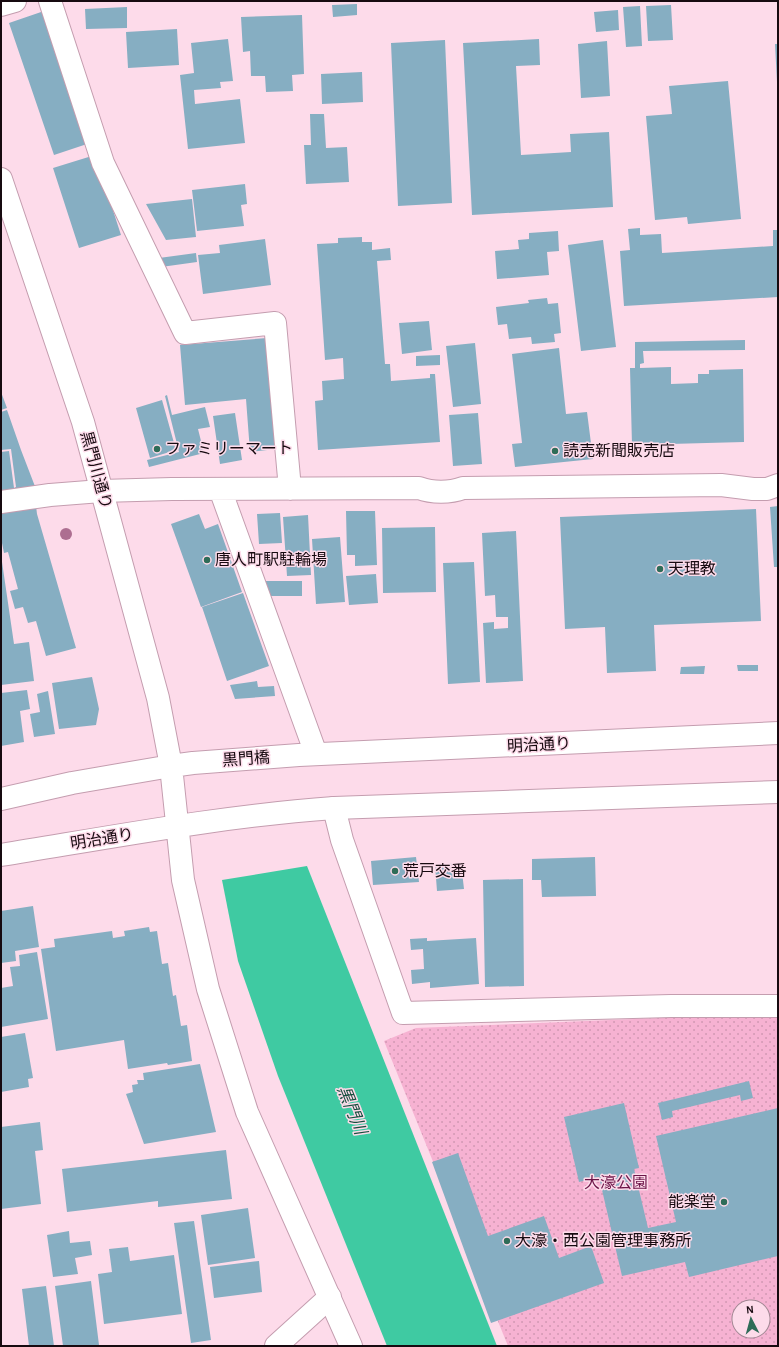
<svg xmlns="http://www.w3.org/2000/svg" width="779" height="1347" font-family="'Alegreya Sans','Noto Sans JP',sans-serif">
  <style>
    .green { fill: url(#green-dots); fill-rule: evenodd }
    .water { fill: #3fcaa2 }
    .building { fill: #86aec2 }
    .lines { fill: none; stroke-linecap: round; stroke-linejoin: round }
    .pedestrian-casing { stroke: #c49daf; stroke-width: 24 }
    .minor-casing { stroke: #c49daf; stroke-width: 24 }
    .tertiary-casing { stroke: #c49daf; stroke-width: 24 }
    .pedestrian { stroke: #fff; stroke-width: 22 }
    .minor { stroke: #fff; stroke-width: 22 }
    .tertiary { stroke: #fff; stroke-width: 22 }
    .tree { fill: #ad6e91 }
    .poi-dot { fill: #2f6c58; stroke: #fddbea; stroke-width: 1.5 }
    .labels { text-anchor: middle; dominant-baseline: central; stroke-width: 3; stroke-linejoin: round; paint-order: stroke }
    .poi-label { font-size: 16px; fill: #170a10; stroke: #fddbea; text-anchor: start }
    .street-label { font-size: 16px; fill: #170a10; stroke: #fddbea }
    .park-label { font-size: 16px; fill: #6c1548; stroke: #fddbea }
    .water-label { font-size: 17px; font-style: italic; fill: #174f3e; stroke: #fddbea }
  </style>
  <defs>
    <pattern id="green-dots" width="8" height="8" patternUnits="userSpaceOnUse"><rect width="8" height="8" fill="#f6b2d2"/><path d="M2 2h.1M6 6h.1" fill="none" stroke="#d298b3" stroke-width="1.8" stroke-linecap="round"/></pattern>
  </defs>
  <rect width="100%" height="100%" fill="#fddbea"/>
  <path class="green" d="M659,1018h119v328h-270l-124,-305 32,-13zM739,1307h24v24h-24z"/>
  <path class="water" d="M307,866l190,480h-110l-109,-270 -40,-115 -16,-81z"/>
  <path class="building" d="M357,4v11l-24,2 -1,-12z
    M671,5l2,35 -25,1 -2,-35z
    M640,6l2,40 -16,1 -3,-40z
    M127,7v21l-41,1 -1,-20z
    M618,10l1,20 -23,2 -2,-20z
    M44,11l46,132 -36,12 -45,-132z
    M302,15l2,59 -12,1 1,16 -27,1 -1,-16h-14l-1,-25 -7,1 -2,-35z
    M177,29l2,36 -51,3 -2,-36z
    M228,39l5,42 -13,1 1,6 -27,2 1,14 45,-5 5,44 -57,6 -8,-74 14,-2 -3,-30z
    M539,39l1,26 -24,1 5,89 50,-3 -1,-18 39,-2 4,75 -141,8 -9,-172z
    M445,40l7,163 -54,3 -7,-163z
    M607,41l3,55 -29,2 -3,-54z
    M775,44h3v38h-1z
    M362,72l1,30 -41,2 -1,-30z
    M728,81l13,138 -53,5 -1,-7 -32,3 -9,-104 26,-2 -3,-28z
    M310,114h14l2,34 21,-1 2,35 -43,2 -2,-39h7z
    M95,155l26,80 -42,13 -26,-80z
    M245,184l2,20 -6,1 3,21 -47,5 -5,-41z
    M192,199l4,38 -30,3 -20,-36z
    M640,228v7l21,-1 1,19 111,-7v-16h5v67l-154,9 -4,-55 10,-1 -2,-21z
    M558,231l1,20 -12,1 2,23 -52,4 -2,-28 24,-2 -1,-9 11,-1v-6z
    M362,237v5h10v8l18,-2 1,12 -14,1 8,103h5l1,17 39,-3v-4h5l5,68 -122,8 -3,-49 8,-1 -1,-19 22,-2 -1,-21 -18,2 -8,-116 21,-1v-5z
    M265,239l6,46 -68,9 -5,-39 22,-2 -1,-8z
    M603,240l13,107 -35,4 -13,-106z
    M196,253l1,9 -36,5 -2,-9z
    M547,298l1,6 10,-1 3,30 -7,1 1,8 -23,2 -1,-7 -22,2 -2,-15 -9,1 -2,-18 33,-4 -1,-3z
    M429,321l3,29 -30,4 -3,-31z
    M267,338l9,111 -26,3 -4,-53 -61,6 -5,-60z
    M745,340v10l-102,1 1,12 -4,1v4l31,-1v17l27,-1v-9h11v-4l34,-1 1,73 -112,3 -2,-77h5v-26z
    M475,343l6,61 -28,3 -7,-61z
    M559,348l7,66 21,-2 6,47 -78,8 -3,-23 10,-1 -10,-89z
    M440,355v10l-24,1v-10z
    M1,392l6,16 -6,2z
    M167,395l5,20 33,-8 5,20 -12,2 6,24 -55,14 -2,-7 32,-8 -14,-56z
    M162,400l14,50 -26,8 -14,-50z
    M7,410l14,40 15,39h-2l3,25 39,134 -30,8 -10,-35 -8,2 -5,-16 -8,2 -5,-18 8,-2 -10,-37 -4,1 -3,-15v-86l8,-1 5,37 2,-1 -5,-38 -10,1v-38z
    M235,413l7,47 -22,4 -7,-48z
    M478,413l4,51 -29,2 -4,-51z
    M778,506v61h-4l-4,-60z
    M756,509l5,112 -107,4 2,46 -49,2 -2,-46 -40,2 -5,-112z
    M346,511h29l2,54 -22,1v-11h-8z
    M280,513l2,30 -23,1 -2,-30z
    M199,514l6,15 13,-5 24,68 -41,15 -30,-83z
    M308,515l3,60 -24,1 -4,-59z
    M435,527l1,65 -53,1 -1,-65z
    M516,531l7,150 -37,2 -3,-60 11,-1v7l14,-1v-11h-12l-1,-22 -10,1 -3,-63z
    M340,537l5,65 -29,2 -4,-65z
    M1,555l13,89 15,-2 5,39 -33,4z
    M474,562l6,120 -32,2 -5,-121z
    M376,574l2,29 -29,2 -3,-29z
    M265,581h37v15h-37z
    M243,593l26,73 -42,15 -25,-74z
    M737,665h21v6h-20z
    M705,666l-1,8h-24l1,-7z
    M92,677l7,32 -3,16 -37,4 -7,-46z
    M257,681l1,6 16,-1 1,10 -40,3 -5,-14z
    M27,690l3,19 -10,2 4,31 -23,4v-53z
    M48,691l7,43 -21,3 -4,-23 10,-2 -3,-18z
    M416,857l3,25 -46,3 -2,-24z
    M595,857l1,39 -54,1 -1,-17h-9v-21z
    M461,863l3,26 -27,2 -2,-26z
    M523,879l1,107 -39,1 -2,-107z
    M33,906l6,41 -24,4 1,10 -15,2v-52z
    M149,927l1,5 7,-1 5,33 6,-1 5,33 3,-1 5,31 6,-1 5,36 -24,4 -1,-2 -39,6 -4,-29 -68,11 -15,-102 14,-2 -1,-8 58,-8 1,7 12,-2 -1,-5z
    M427,938v3l49,-3 3,46 -49,4v-6l-18,2 -1,-14 13,-1 -1,-20 -12,1 -1,-11z
    M37,952l11,67 -47,8v-39l12,-2 -3,-19 10,-1 -1,-11z
    M25,1033l8,45 -5,1 1,8 -28,5v-55z
    M200,1064l16,68 -72,12 -18,-50 7,-2 -1,-7 6,-1 -1,-4h7l-1,-7z
    M749,1081l4,17 -12,3 -1,-6 -68,16 1,6 -11,3 -4,-17z
    M624,1103l15,65 -5,1 14,59 28,-6 -20,-86 122,-28v148l-89,21 -4,-15 -63,14 -23,-99 -20,5 -15,-65z
    M40,1122l3,28 -8,1 6,53 -40,5v-82z
    M226,1150l6,49 -74,8v-6l-91,11 -5,-43z
    M458,1153l30,83 56,-20 15,42 32,-12 13,37 -113,40 -59,-161z
    M248,1208l7,50 -47,7 -7,-50z
    M194,1221l17,119 -20,3 -17,-120z
    M69,1231l1,12 20,-2 2,14 -17,3 3,16 -25,3 -6,-42z
    M128,1247l2,14 44,-6 8,59 -78,10 -6,-50 14,-2 -3,-23z
    M259,1261l3,31 -48,6 -4,-31z
    M91,1281l8,64 -36,1 -8,-60z
    M46,1286l8,60h-25l-7,-57z"/>
  <g class="lines">
    <g class="pedestrian-casing">
      <path id="pedestrian" d="M1,502l49,-7 51,-4"/>
    </g>
    <g class="minor-casing">
      <path id="minor" d="M50,1l53,162 82,170 90,-10 15,166
        M1,5l14,-4
        M220,489l96,265
        M101,491l71,-2 247,-1c13,5 31,5 44,0l258,-3 32,4h14l11,-4
        M334,808l8,32 61,173 268,-7h107
        M276,1346l54,-49"/>
    </g>
    <g class="tertiary-casing">
      <path id="tertiary" d="M1,179l82,243 75,276 13,68 12,114 25,109 39,123 104,234
        M1,799l71,-16 99,-17 22,-3 106,-8 479,-22
        M1,855c111,-18 221,-39 333,-47l444,-16"/>
    </g>
    <use href="#pedestrian" class="pedestrian"/>
    <use href="#minor" class="minor"/>
    <use href="#tertiary" class="tertiary"/>
  </g>
  <circle class="tree" cx="66" cy="534" r="6"/>
  <g class="poi-dot">
    <circle cx="157" cy="449" r="4"/>
    <circle cx="555" cy="451" r="4"/>
    <circle cx="207" cy="560" r="4"/>
    <circle cx="660" cy="569" r="4"/>
    <circle cx="395" cy="871" r="4"/>
    <circle cx="724" cy="1202" r="4"/>
    <circle cx="507" cy="1241" r="4"/>
  </g>
  <g class="labels">
    <g class="poi-label">
      <text x="165" y="449">ファミリーマート</text>
      <text x="563" y="451">読売新聞販売店</text>
      <text x="215" y="560">唐人町駅駐輪場</text>
      <text x="668" y="569">天理教</text>
      <text x="403" y="871">荒戸交番</text>
      <text x="716" y="1202" text-anchor="end">能楽堂</text>
      <text x="515" y="1241">大濠・西公園管理事務所</text>
    </g>
    <g class="street-label">
      <text transform="translate(96 470) rotate(75)">黒門川通り</text>
      <text transform="translate(539 745) rotate(-3)">明治通り</text>
      <text transform="translate(246 759) rotate(-4)">黒門橋</text>
      <text transform="translate(102 839) rotate(-9)">明治通り</text>
    </g>
    <g class="park-label">
      <text x="616" y="1183">大濠公園</text>
    </g>
    <g class="water-label">
      <text transform="translate(352 1110) rotate(68)">黒門川</text>
    </g>
  </g>
  <rect width="779" height="1347" fill="none" stroke="#170a10" stroke-width="4"/>
  <g transform="translate(751 1319) rotate(354)"><circle r="19" fill="#fddbea" stroke="#a18793"/>
  <path d="M0-3L7 15L0 10L-7 15Z" fill="#2f6c58"/>
  <text y="-6" font-size="11" font-weight="bold" text-anchor="middle" fill="#170a10">N</text>
  </g>
</svg>
